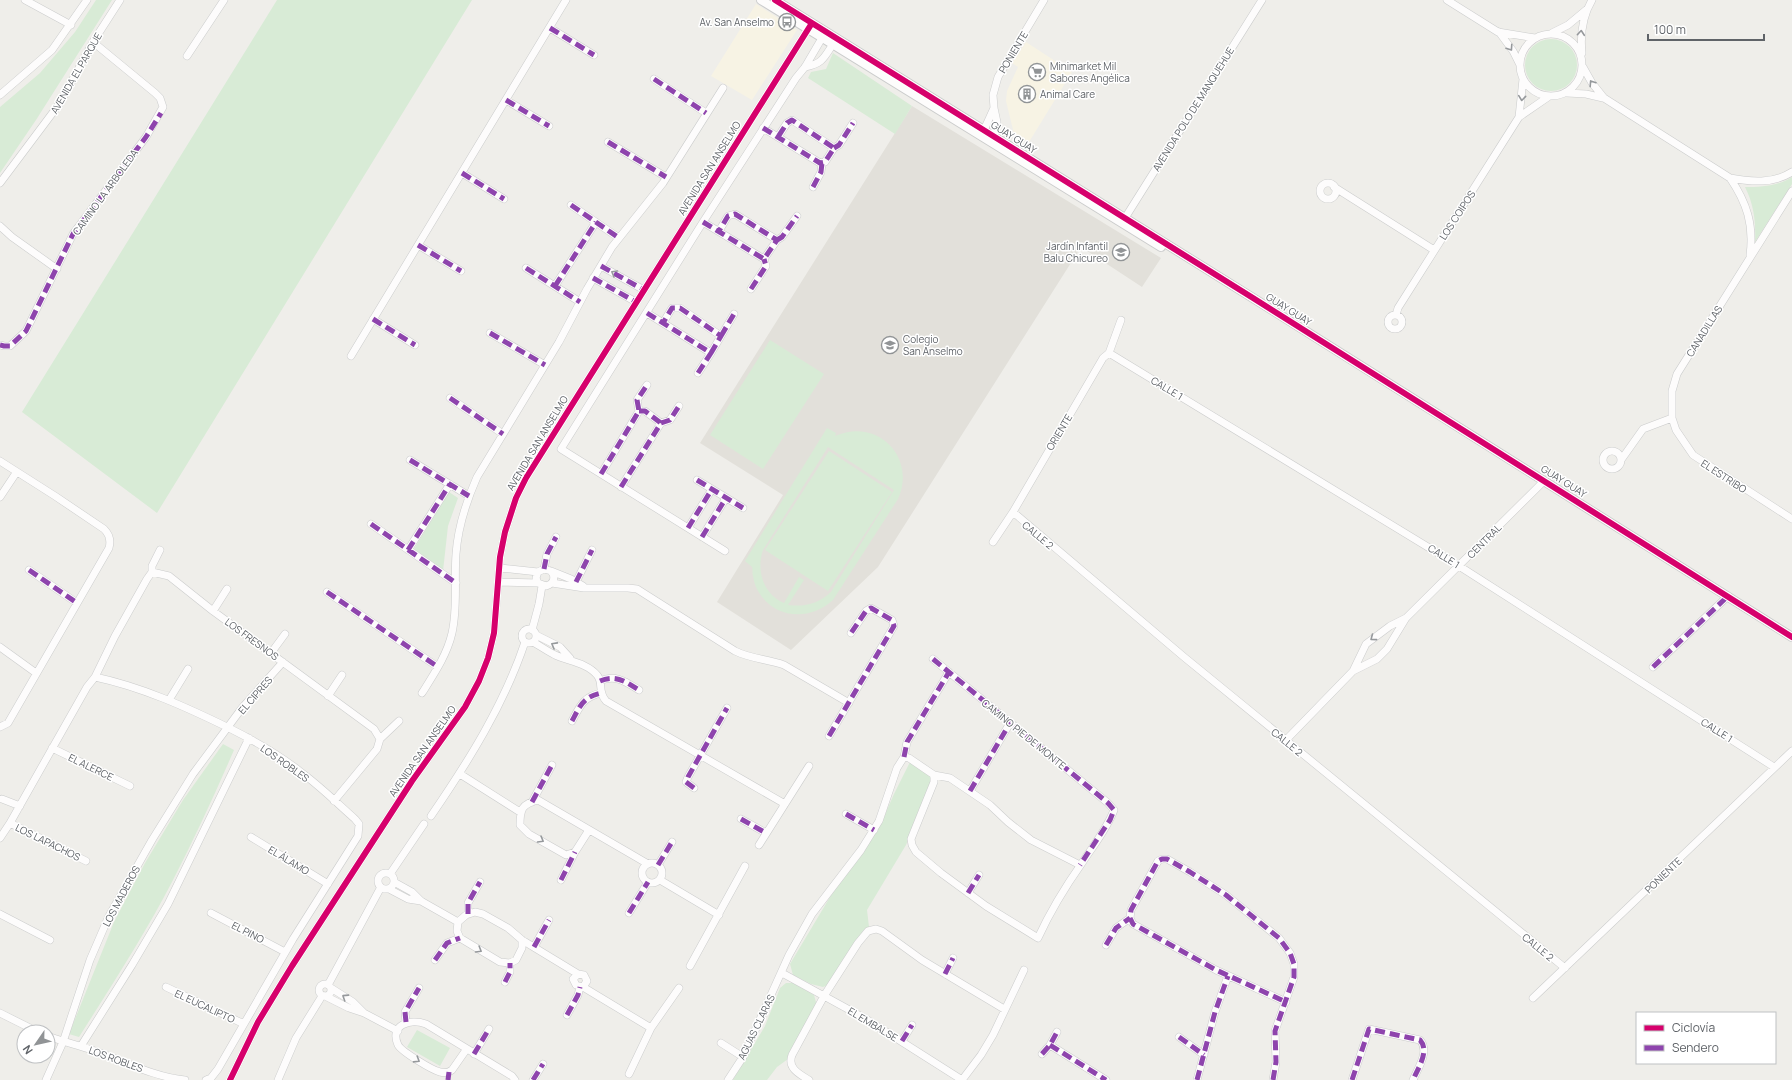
<svg xmlns="http://www.w3.org/2000/svg" width="1792" height="1080" font-family="Manrope,sans-serif">
  <style>
    .commercial { fill: #f7f3e4 }
    .education { fill: #e2e0da }
    .green { fill: #d8ebd6; fill-rule: evenodd }
    .lines { fill: none; stroke-linecap: round; stroke-linejoin: round }
    .minor-casing { stroke: #cbcccc; stroke-width: 8 }
    .tertiary-casing { stroke: #cbcccc; stroke-width: 10 }
    .minor { stroke: #fdfcfc; stroke-width: 7 }
    .tertiary { stroke: #fdfcfc; stroke-width: 8 }
    .quiet { stroke: #8e44ad; stroke-width: 5; stroke-dasharray: 10 5; stroke-linecap: butt }
    .cycleway-casing { stroke: #fff; stroke-width: 8 }
    .cycleway { stroke: #d6006c; stroke-width: 6 }
    .oneway { stroke: #96999c }
    .labels { text-anchor: middle; dominant-baseline: central; stroke-width: 3; stroke-linejoin: round; paint-order: stroke }
    .poi-label { font-size: 10px; fill: #5f6368; stroke: #fff; text-anchor: start }
    .street-label { font-size: 10px; fill: #5f6368; stroke: #fff }
  </style>
  <rect width="100%" height="100%" fill="#efeeea"/>
  <path class="commercial" d="M756,4l41,26 -45,70 -41,-24z
    M1026,42l46,30 -43,70 -15,-8 -8,-33 1,-10 11,-24 -6,-4z"/>
  <path class="education" d="M912,106l249,152 -19,29 -61,-40 -203,320 -87,83 -74,-48 66,-107 -83,-52z"/>
  <path class="green" d="M96,0h16l-76,120 -36,53v-66l40,-34 35,-41z
    M277,0h195l-315,513 -135,-101z
    M1525 65a26 26 0 1 1 52 0a26 26 0 1 1-52 0Z
    M833,53l79,53 -17,28 -87,-56 3,-6 15,-3z
    M1792,177v7l-37,58c1,-20 -1,-37 -10,-55 16,0 33,-1 47,-10z
    M770,340l54,34 -61,95 -53,-34z
    M827,428l9,5 -1,3c42,-19 82,21 63,63l-65,101c-22,20 -56,20 -73,-6 -4,-5 -6,-12 -7,-18 -1,-2 0,-7 -1,-9 -2,-2 -5,-4 -7,-6zM828,447l66,43 -63,102c-13,12 -26,15 -43,13l16,-25 -5,-3 -15,26c-21,-9 -28,-33 -21,-53z
    M829,451l63,41 -64,99 -63,-41z
    M449,492l9,6 -10,28 -5,45 -29,-22z
    M223,744l11,6c-19,44 -39,87 -61,130 -28,54 -61,105 -94,157l-10,-3 45,-112 31,-59 38,-63z
    M910,762l24,16 -28,67 -39,65 2,17 -6,4 -33,53 -7,3 -12,-3 -18,-9 -3,-11 43,-72 49,-71 12,-27z
    M786,983h7l21,12 3,11 -26,43 -3,10 -11,8 -10,13h-34l32,-54 15,-38z
    M417,1030l33,18 -10,18 -33,-19z"/>
  <g class="lines">
    <g class="minor-casing">
      <path id="minor" d="M25,0l46,25
        M1447,0l51,32 37,6
        M550,28l44,27
        M1499,32l14,19 7,14
        M1552,33l16,-8 18,-15
        M1520 65a31 31 0 1 1 62 0a31 31 0 1 1-62 0Z
        M1582,53c-2,-19 0,-36 10,-53
        M187,56l37,-56
        M805,67c17,-3 19,-9 28,-23
        M1583,67l9,16 12,15 126,80c21,4 43,6 62,-6
        M654,79l52,34
        M1567,93l19,1 17,4
        M0,95l52,-45 35,-50
        M506,100l43,26
        M994,108l-10,22 1,8 9,-2 3,-14 -3,-14 -1,-13 5,-18 46,-77
        M1519,117l4,-38
        M763,128l57,35 5,-1 9,-14 -42,-28 -5,3 -9,14
        M608,142l58,35
        M834,148l5,-3 14,-22
        M462,173l42,26
        M1730,178c17,25 24,47 20,77
        M0,183l60,-80 33,-61 27,-42
        M1320 191a8 8 0 1 1 16 0a8 8 0 1 1-16 0Z
        M813,187l8,-15 1,-9
        M1334,187l100,63
        M571,205l48,33
        M1125,218l137,-218
        M703,222l61,37 13,-19 -42,-26 -7,2 -9,15
        M0,226l12,11 45,32
        M777,240l5,-3 15,-21
        M418,245l43,26
        M601,266l43,24
        M526,268l54,34
        M593,278l43,24
        M555,286l41,-64
        M751,289l15,-23 -2,-7
        M647,313l64,40 10,-17 -41,-28h-8l-9,15
        M1388 322a7 7 0 1 1 14 0a7 7 0 1 1-14 0Z
        M1396,315l2,-7 121,-191 29,-20
        M373,319l42,26
        M490,333l55,32
        M721,336l13,-22
        M0,345l4,1h6l16,-15 47,-97 73,-97 17,-30 -3,-9 -5,-5 -62,-51
        M1109,353l350,213 315,201
        M351,356l215,-356
        M698,373l13,-20
        M450,398l53,36
        M639,411h6l16,12
        M1672,418l4,12 17,25 99,64
        M1603 460a9 9 0 1 1 18 0a9 9 0 1 1-18 0Z
        M410,460l59,36
        M1621,460l22,-31 29,-11v-27l5,-17 115,-183
        M0,461l55,35 49,33c6,6 7,12 5,19l-101,175 -8,4
        M601,474l38,-63 -2,-11 10,-15
        M697,480l46,28
        M621,487l40,-64 9,-3 9,-14
        M0,497l16,-24
        M1013,512l171,145 381,311
        M371,524l85,59
        M688,528l24,-39
        M702,537l24,-39
        M993,542l20,-30 90,-154 6,-5 12,-33
        M408,550l42,-66
        M725,551l-164,-102 142,-227 93,-144 9,-11 17,-29
        M500,568l38,4
        M544,569l3,-15 9,-17
        M29,570l48,33
        M551,571l20,8 12,7
        M152,572v-6l8,-16
        M499,582l39,1 8,3c8,-2 10,-9 5,-15l-7,-2 -6,3 -2,6 2,5
        M576,582l16,-32
        M552,583l32,5h44l9,1 98,62c16,8 33,8 49,14l65,38
        M327,592l111,75
        M213,611l14,-22
        M522 636a7 7 0 1 1 14 0a7 7 0 1 1-14 0Z
        M532,630l7,-26 3,-18
        M536,635l24,12 10,11
        M533,642c7,4 14,9 22,13 13,6 32,8 42,20 7,8 0,16 9,26l179,103
        M0,647l36,26
        M271,653l14,-19
        M933,659l175,144 6,7c-7,19 -21,36 -32,53 -17,24 -32,49 -44,75l-52,-32 -45,-33 -25,-21 -4,-7 -1,-6 23,-57v-7
        M1653,667l75,-71
        M1353,671l13,-27 24,-18 16,-8
        M95,677l20,-41 32,-57 5,-7 17,4 44,35 161,118 6,10 -3,10 -43,52
        M600,681c16,-7 26,1 39,9
        M422,693c12,-19 25,-38 30,-60 6,-26 2,-53 4,-79 2,-28 10,-52 21,-77l82,-135 28,-53 25,-42 51,-64 60,-95
        M328,696l14,-21
        M169,700l19,-31
        M572,721c8,-15 11,-24 29,-28
        M829,736l65,-110 -2,-6 -21,-12 -5,3 -15,22
        M380,739l19,-18
        M1285,741l68,-70 24,-12 10,-10 19,-31 138,-137
        M52,748l78,38
        M904,757l5,1 25,17 16,3 40,27 18,17 23,18 49,25
        M460,774l60,38
        M694,788l-8,-6 2,-5 39,-69
        M970,791l40,-68
        M2,799l18,7
        M532,802l20,-37
        M846,814l28,16
        M431,816c37,-54 73,-111 94,-174
        M741,819l25,14
        M10,823l76,38
        M589,830l-14,22 -9,3 -37,-21 -9,-9c0,-16 2,-21 18,-25l110,64
        M251,837l77,47
        M0,838l10,-15 77,-136 8,-10c47,10 91,30 134,51 26,13 51,27 73,45 19,14 36,31 53,46l4,5 -1,12 -65,103 -75,130 -7,9 -5,2
        M759,845l50,-79
        M642 873a10 10 0 1 1 20 0a10 10 0 1 1-20 0Z
        M658,865l14,-23
        M378 881a8 8 0 1 1 16 0a8 8 0 1 1-16 0Z
        M390,874l34,-50
        M561,880l14,-28
        M660,880l59,35
        M394,882l18,10 9,9 37,21
        M389,889l19,10 13,2
        M968,893l11,-18
        M211,913l74,39
        M629,913l19,-31
        M0,914l50,26
        M468,914v-11l12,-21
        M522,940v8l-6,12 -6,3 -10,-1 -40,-24 -3,-7 1,-9 8,-7 9,-3 8,2 25,14 14,12 56,34 6,1 3,6 -4,6
        M1106,945l10,-17 14,-10
        M534,947l15,-27
        M435,960l12,-17 13,-5
        M690,966l55,-100
        M782,973l84,46 96,61 19,-25 12,-20 31,-65
        M578,974l-5,5 3,6 7,2 68,41
        M945,974l8,-16
        M505,982l5,-10v-9
        M319 990a6 6 0 1 1 12 0a6 6 0 1 1-12 0Z
        M328,985l53,-98
        M166,987l78,37
        M325,996l24,12 15,5 -11,-11 -22,-14
        M1533,998l259,-247
        M0,1013l38,19
        M364,1013l34,18
        M567,1015l11,-20 2,-8
        M406,1022l-1,-10 14,-24
        M48,1036c15,6 31,9 47,15 29,10 59,26 90,29
        M1179,1037l25,18
        M902,1041l10,-16
        M721,1043l22,14
        M1050,1045l56,35
        M81,1046l51,-81 36,-61 81,-166
        M466,1050l-14,20c-4,3 -8,3 -12,2 -8,-2 -38,-20 -42,-27 -9,-20 12,-27 28,-21l86,52 3,4
        M474,1054l15,-25
        M1042,1054l8,-9 7,-13
        M629,1074l22,-46 28,-40
        M46,1080l17,-38 27,-82 19,-44 43,-76 41,-66 49,-66 41,-46
        M230,1080l28,-58 34,-56 120,-185 53,-74 14,-26 9,-23 6,-25 6,-76 5,-25 11,-34 10,-20 284,-452
        M278,1080l18,-42 26,-42
        M533,1080l10,-16
        M728,1080l15,-23 46,-102 23,-41 49,-64 18,-29 18,-53 7,-11 3,-15 42,-70
        M809,1080c-10,-6 -22,-12 -17,-25l32,-59 34,-53 10,-12 8,-2 6,2 40,29 82,49
        M1197,1080l18,-68 13,-36
        M1273,1080l3,-18 -1,-31 19,-54v-13l-4,-11 -11,-15 -53,-43 -36,-23 -23,-13h-5l-4,2 -27,49 -1,8 3,6 83,46 70,32
        M1352,1080l17,-51 51,11c10,11 -2,28 -7,40"/>
    </g>
    <g class="tertiary-casing">
      <path id="tertiary" d="M761,0l400,247
        M775,0l478,298 539,339"/>
    </g>
    <use href="#minor" class="minor"/>
    <use href="#tertiary" class="tertiary"/>
    <path class="quiet" d="M550,28l44,27
      M654,79l52,34
      M506,100l43,26
      M763,128l57,35 5,-1 9,-14 -42,-28 -5,3 -9,14
      M608,142l58,35
      M834,148l5,-3 14,-22
      M462,173l42,26
      M813,187l8,-15 1,-9
      M571,205l48,33
      M703,222l61,37 13,-19 -42,-26 -7,2 -9,15
      M777,240l5,-3 15,-21
      M418,245l43,26
      M601,266l43,24
      M526,268l54,34
      M593,278l43,24
      M555,286l41,-64
      M751,289l15,-23 -2,-7
      M647,313l64,40 10,-17 -41,-28h-8l-9,15
      M373,319l42,26
      M490,333l55,32
      M721,336l13,-22
      M0,345l4,1h6l16,-15 47,-97 73,-97 15,-24
      M698,373l13,-20
      M450,398l53,36
      M639,411h6l16,12
      M410,460l59,36
      M601,474l38,-63 -2,-11 10,-15
      M697,480l46,28
      M621,487l40,-64 9,-3 9,-14
      M371,524l85,59
      M688,528l24,-39
      M702,537l24,-39
      M408,550l42,-66
      M544,569l3,-15 9,-17
      M29,570l48,33
      M576,582l16,-32
      M327,592l111,75
      M933,659l175,144 6,7 -4,10 -30,45
      M1653,667l75,-71
      M600,681c16,-7 26,1 39,9
      M572,721c8,-15 11,-24 29,-28
      M829,736l65,-110 -2,-6 -21,-12 -5,3 -15,22
      M904,757l3,-15 42,-70
      M694,788l-8,-6 2,-5 39,-69
      M970,791l40,-68
      M532,802l20,-37
      M846,814l28,16
      M741,819l25,14
      M658,865l14,-23
      M561,880l14,-28
      M968,893l11,-18
      M629,913l19,-31
      M468,914v-11l12,-21
      M1106,945l10,-17 14,-10
      M534,947l15,-27
      M435,960l12,-17 13,-5
      M945,974l8,-16
      M505,982l5,-10v-9
      M567,1015l11,-20 2,-8
      M406,1022l-1,-10 14,-24
      M1179,1037l25,18
      M902,1041l10,-16
      M1050,1045l56,35
      M474,1054l15,-25
      M1042,1054l8,-9 7,-13
      M448,1080l1,-8
      M533,1080l10,-16
      M1197,1080l18,-68 13,-36
      M1273,1080l3,-18 -1,-31 19,-54v-13l-4,-11 -11,-15 -53,-43 -36,-23 -23,-13h-5l-4,2 -27,49 -1,8 3,6 83,46 70,32
      M1352,1080l17,-51 51,11c10,11 -2,28 -7,40"/>
    <g class="cycleway-casing">
      <path id="cycleway" d="M775,0l478,298 539,339
        M230,1080l28,-58 34,-56 120,-185 53,-74 14,-26 9,-23 6,-25 6,-76 5,-25 11,-34 10,-20 286,-455"/>
    </g>
    <use href="#cycleway" class="cycleway"/>
  </g>
  <defs><path id="oneway-chevron" d="M-2-3.5L2.5 0L-2 3.5" fill="none" stroke-width="1.6" stroke-linecap="round" stroke-linejoin="round"/></defs>
  <g class="oneway">
    <use href="#oneway-chevron" transform="translate(1581 33) rotate(-85)"/>
    <use href="#oneway-chevron" transform="translate(1510 48) rotate(56)"/>
    <use href="#oneway-chevron" transform="translate(1592 83) rotate(-123)"/>
    <use href="#oneway-chevron" transform="translate(1522 98) rotate(96)"/>
    <use href="#oneway-chevron" transform="translate(614 273) rotate(-150)"/>
    <use href="#oneway-chevron" transform="translate(1373 638) rotate(143)"/>
    <use href="#oneway-chevron" transform="translate(554 645) rotate(-151)"/>
    <use href="#oneway-chevron" transform="translate(541 840) rotate(30)"/>
    <use href="#oneway-chevron" transform="translate(479 950) rotate(31)"/>
    <use href="#oneway-chevron" transform="translate(345 997) rotate(-147)"/>
    <use href="#oneway-chevron" transform="translate(417 1060) rotate(32)"/>
  </g>
  <defs>
    <g id="bus-ring" transform="scale(0.9)"><circle r="9.5" fill="#fff" stroke="#919496" stroke-width="1.5"/><path d="M-5-6H5V4H4V6H2V4H-2V6H-4V4H-5ZM-3.5-4V0h7V-4ZM-3.5 1.2v1.5H-2V1.2ZM2 1.2v1.5H3.5V1.2Z" fill="#919496"/></g>
    <g id="supermarket-ring" transform="scale(0.9)"><circle r="9.5" fill="#fff" stroke="#919496" stroke-width="1.5"/><path d="M-6-5.5h2.5l.6 2H6L4.5 2H-2.5L-4.4-4H-6ZM-1.5 3.2a1.3 1.3 0 1 0 .1 0ZM3 3.2a1.3 1.3 0 1 0 .1 0Z" fill="#919496"/></g>
    <g id="building-ring" transform="scale(0.9)"><circle r="9.5" fill="#fff" stroke="#919496" stroke-width="1.5"/><path d="M-4-6H4V6H1V3H-1V6H-4ZM-2.5-4.3h1.7v1.8h-1.7ZM.8-4.3h1.7v1.8H.8ZM-2.5-1h1.7V.8h-1.7ZM.8-1h1.7V.8H.8Z" fill="#919496"/></g>
    <g id="school-ring" transform="scale(0.9)"><circle r="9.5" fill="#fff" stroke="#919496" stroke-width="1.5"/><path d="M0-5L7-2L0 1L-7-2ZM-4 1L0 2.5L4 1V4Q0 6-4 4Z" fill="#919496"/></g>
  </defs>
  <g fill-rule="evenodd">
    <use href="#bus-ring" x="787" y="22"/>
    <use href="#supermarket-ring" x="1037" y="72"/>
    <use href="#building-ring" x="1027" y="94"/>
    <use href="#school-ring" x="1121" y="252"/>
    <use href="#school-ring" x="890" y="345"/>
  </g>
  <g class="labels">
    <g class="poi-label">
      <text x="774" y="22" text-anchor="end">Av. San Anselmo</text>
      <text x="1050" y="66">Minimarket Mil<tspan x="1050" dy="12">Sabores Angélica</tspan></text>
      <text x="1040" y="94">Animal Care</text>
      <text x="1108" y="246" text-anchor="end">Jardín Infantil<tspan x="1108" dy="12">Balu Chicureo</tspan></text>
      <text x="903" y="339">Colegio<tspan x="903" dy="12">San Anselmo</tspan></text>
    </g>
    <g class="street-label">
      <text transform="translate(1013 52) rotate(-59)">PONIENTE</text>
      <text transform="translate(76 73) rotate(-60)">AVENIDA EL PARQUE</text>
      <text transform="translate(1193 109) rotate(-58)">AVENIDA POLO DE MANQUEHUE</text>
      <text transform="translate(1014 137) rotate(32)">GUAY GUAY</text>
      <text transform="translate(709 168) rotate(-58)">AVENIDA SAN ANSELMO</text>
      <text transform="translate(105 192) rotate(-54)">CAMINO LA ARBOLEDA</text>
      <text transform="translate(1457 215) rotate(-57)">LOS COIPOS</text>
      <text transform="translate(1289 309) rotate(32)">GUAY GUAY</text>
      <text transform="translate(1704 331) rotate(-58)">CANADILLAS</text>
      <text transform="translate(1167 388) rotate(31)">CALLE 1</text>
      <text transform="translate(1059 432) rotate(-59)">ORIENTE</text>
      <text transform="translate(537 443) rotate(-59)">AVENIDA SAN ANSELMO</text>
      <text transform="translate(1724 476) rotate(33)">EL ESTRIBO</text>
      <text transform="translate(1564 481) rotate(32)">GUAY GUAY</text>
      <text transform="translate(1038 535) rotate(40)">CALLE 2</text>
      <text transform="translate(1484 541) rotate(-45)">CENTRAL</text>
      <text transform="translate(1444 556) rotate(32)">CALLE 1</text>
      <text transform="translate(252 639) rotate(36)">LOS FRESNOS</text>
      <text transform="translate(255 695) rotate(-49)">EL CIPRES</text>
      <text transform="translate(1717 730) rotate(32)">CALLE 1</text>
      <text transform="translate(1024 734) rotate(39)">CAMINO PIE DE MONTE</text>
      <text transform="translate(1287 742) rotate(39)">CALLE 2</text>
      <text transform="translate(422 751) rotate(-55)">AVENIDA SAN ANSELMO</text>
      <text transform="translate(285 763) rotate(35)">LOS ROBLES</text>
      <text transform="translate(91 767) rotate(26)">EL ALERCE</text>
      <text transform="translate(48 842) rotate(26)">LOS LAPACHOS</text>
      <text transform="translate(289 860) rotate(31)">EL ÁLAMO</text>
      <text transform="translate(1663 875) rotate(-44)">PONIENTE</text>
      <text transform="translate(121 896) rotate(-62)">LOS MADEROS</text>
      <text transform="translate(248 932) rotate(27)">EL PINO</text>
      <text transform="translate(1538 947) rotate(39)">CALLE 2</text>
      <text transform="translate(205 1006) rotate(25)">EL EUCALIPTO</text>
      <text transform="translate(873 1024) rotate(31)">EL EMBALSE</text>
      <text transform="translate(756 1027) rotate(-64)">AGUAS CLARAS</text>
      <text transform="translate(116 1059) rotate(20)">LOS ROBLES</text>
    </g>
  </g>
  <rect x="1636" y="1012" width="140" height="52" fill="#ffffff" stroke="#bfc1c3"/>
  <rect x="1644" y="1025" width="20" height="6" fill="#d6006c" stroke="#bfc1c3"/>
  <text x="1672" y="1032" font-size="12" fill="#5f6368">Ciclovía</text>
  <rect x="1644" y="1045" width="20" height="6" fill="#8e44ad" stroke="#bfc1c3"/>
  <text x="1672" y="1052" font-size="12" fill="#5f6368">Sendero</text>
  <g transform="translate(36 1044) rotate(236)"><circle r="19" fill="#ffffff" stroke="#bfc1c3"/>
  <path d="M0-3L7 15L0 10L-7 15Z" fill="#919496"/>
  <text y="-6" font-size="11" font-weight="bold" text-anchor="middle" fill="#5f6368">N</text>
  </g>
  <path d="M1648 34v6h116v-6" fill="none" stroke="#5f6368" stroke-width="2"/>
  <text x="1654" y="34" font-size="12" fill="#5f6368" stroke="#ffffff" stroke-width="3" paint-order="stroke">100 m</text>
</svg>
